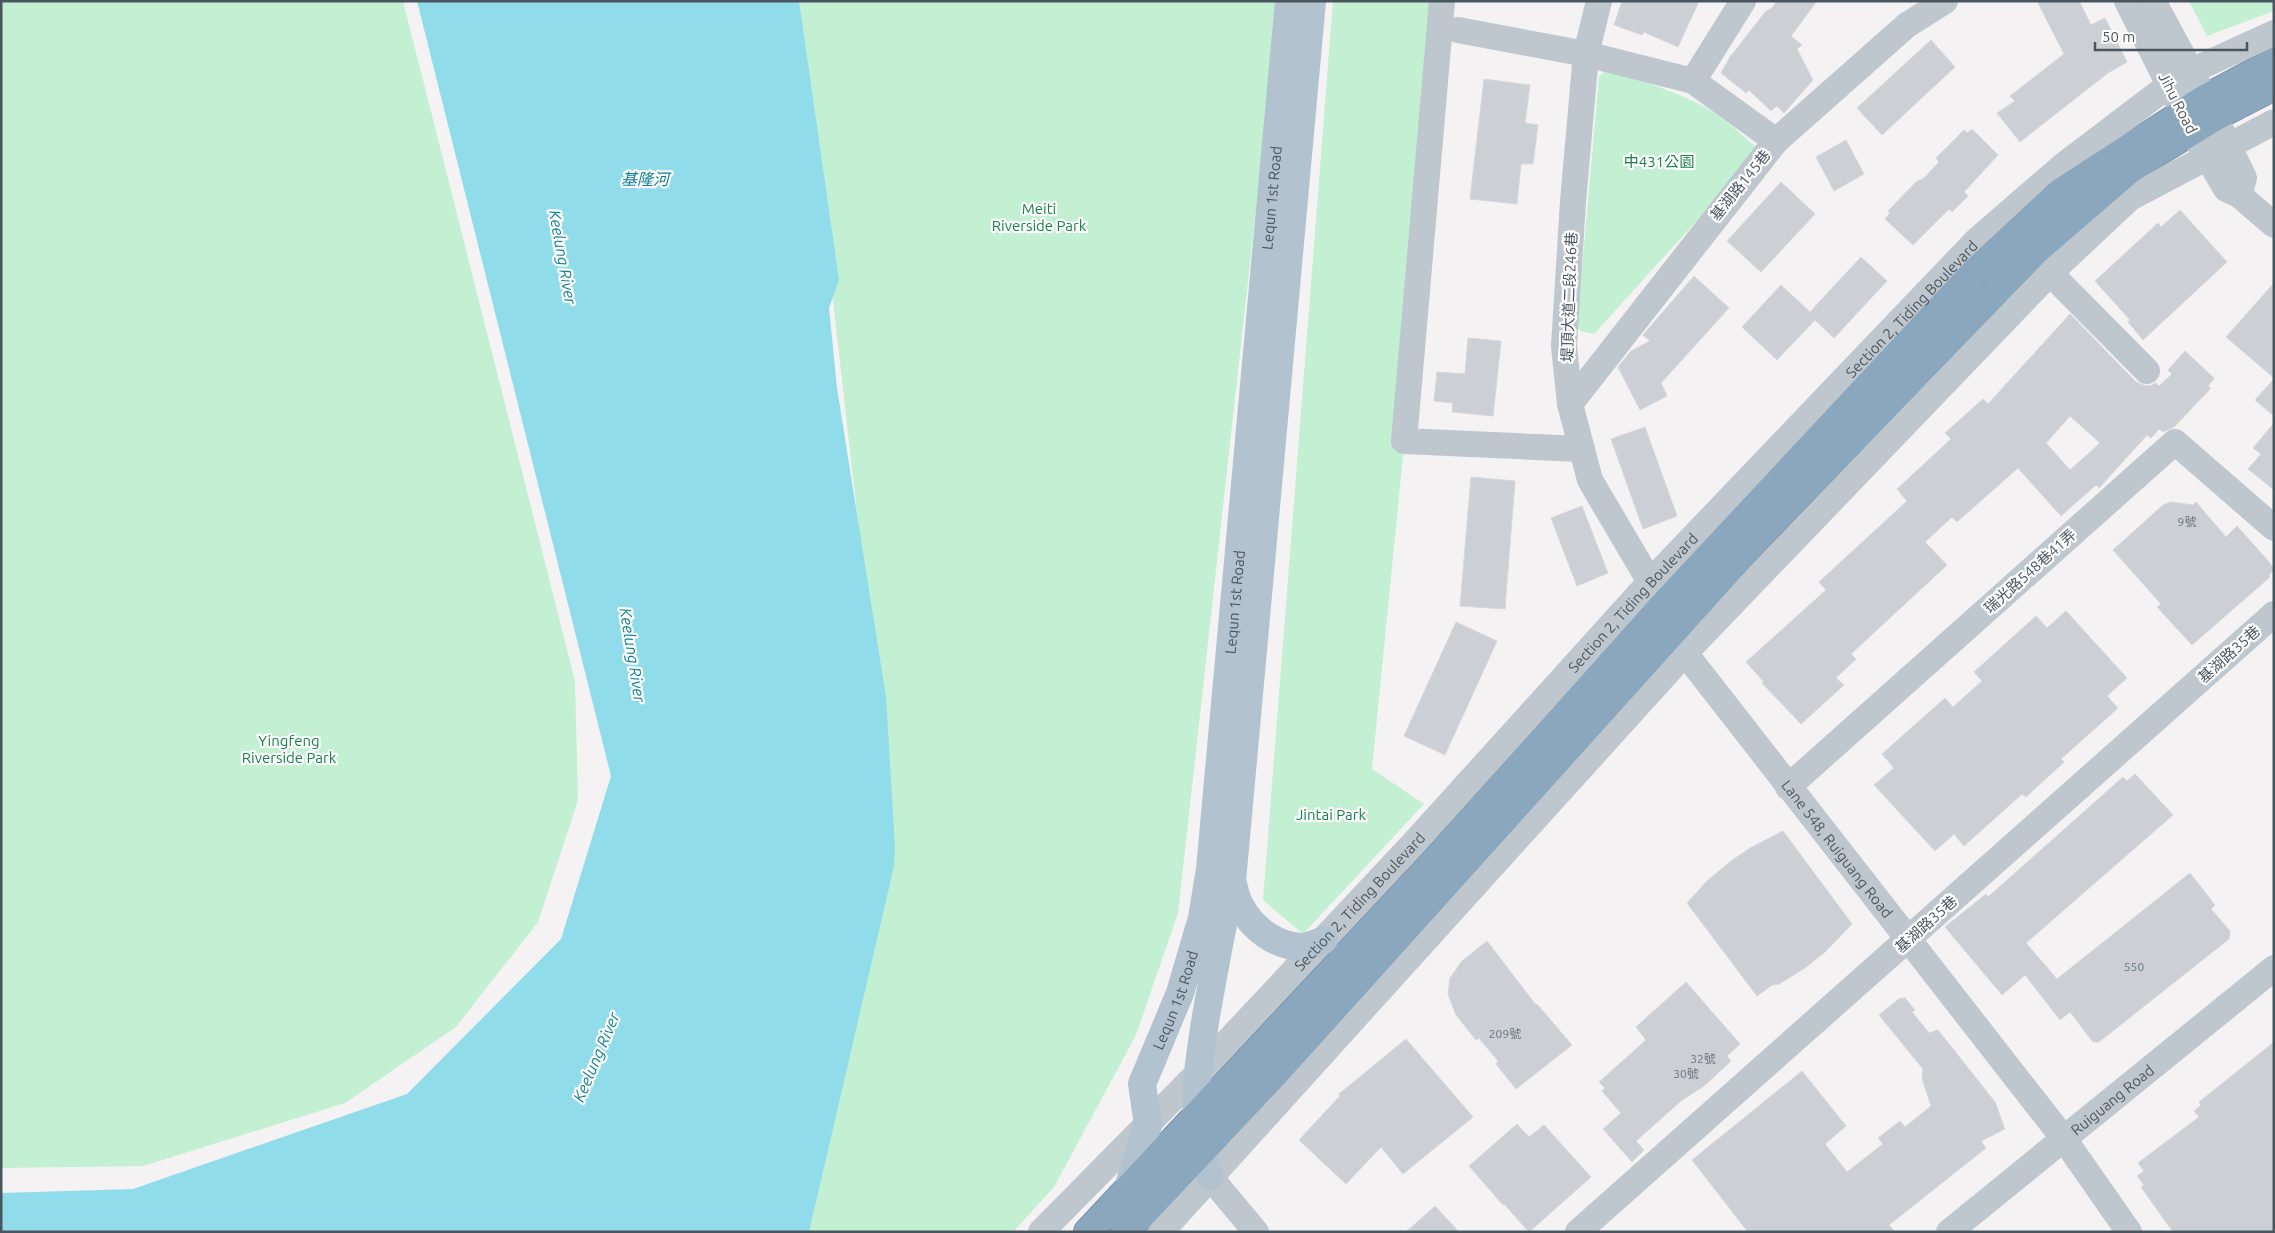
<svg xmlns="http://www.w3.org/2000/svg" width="2275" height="1233" font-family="Ubuntu,'Noto Sans TC',sans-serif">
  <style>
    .green { fill: #c3efd2 }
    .water { fill: #91dcea }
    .building { fill: #cccfd4; stroke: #d6d8dd; fill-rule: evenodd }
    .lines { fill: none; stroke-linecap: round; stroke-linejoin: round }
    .highway-casing { stroke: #7792aa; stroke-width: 30 }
    .minor { stroke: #bec7cd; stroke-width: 26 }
    .major { stroke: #b3c2cf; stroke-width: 28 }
    .highway { stroke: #8ba7be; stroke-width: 28 }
    .labels { text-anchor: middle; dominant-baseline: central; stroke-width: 4.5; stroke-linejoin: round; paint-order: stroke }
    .number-label { font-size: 12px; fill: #6a747c }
    .street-label { font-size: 15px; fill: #4a565f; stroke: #fff }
    .park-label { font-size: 15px; fill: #1b8048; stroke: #fff }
    .water-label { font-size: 16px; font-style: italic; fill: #117f93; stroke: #fff }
  </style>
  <rect width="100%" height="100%" fill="#f4f2f2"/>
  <path class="green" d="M1,1h402l172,680 3,119 -40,122 -82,105 -111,76 -202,63 -142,2z
    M799,1h480l-101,912 -42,122 -82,152 -41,45h-222l104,-385z
    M1333,1h115l-76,768 52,35 -121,130 -40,-34z
    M2189,1h85v10l-67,25z
    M1605,71c39,10 80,22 114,45 14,10 26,22 39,33l-1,5 -163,180 -14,-3 -3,-6 22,-248z"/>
  <path class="water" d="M417,1h382l40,279 -10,28 8,80 49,309 9,150 -1,19 -85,366h-808v-39l132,-4 274,-95 154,-155 50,-163z"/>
  <path class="building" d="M1622,1h77l-21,46 -34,-15 -2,3 -28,-10z
    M1777,1h40l-26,35 11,9 -5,4 16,31 -29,33 -7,-7 -6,5 -22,-21 -3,3 -25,-20 9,-16 36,-46 6,-3z
    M2037,1h42l12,24 14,-7 22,44 -19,11 -88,69 -23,-29 18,-12 -5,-5 54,-42z
    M1931,40l24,27 -73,68 -25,-27z
    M1484,79l46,6 -5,38 13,2 -5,39h-12l-4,40 -47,-5z
    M1972,129l26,26 -34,37 4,4 -16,16 -3,-3 -36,36 -28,-26 5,-6 -2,-2 29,-30 6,-2 16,-17 -3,-4 28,-28 3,3z
    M1846,140l18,34 -30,17 -18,-34z
    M1781,182l34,32 -54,58 -34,-31z
    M2180,210l47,52 -84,78 -15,-18 2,-2 -35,-39 63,-58 3,4z
    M1861,257l26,24 -53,57 -19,-18 -38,40 -35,-33 39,-42 29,27z
    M1694,276l35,32 -68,75 6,13 -27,14 -22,-43 13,-16 19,-10 -7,-6z
    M2274,283v95l-48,-41z
    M2070,314l66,68 7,3 7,1 6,-3 3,3 13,-12 -4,-4 17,-19 29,27 -6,8 3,2 -37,39 -11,5 -4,-3 -8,9 -4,-3 -48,53 -3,-3 -35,31 -43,-48 -61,54 -5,-5 -27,25 22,23 -96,89 5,5 -20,19 8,7 -43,39 -39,-41 2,-1 -18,-20 80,-72 -7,-8 88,-81 -10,-12 54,-50 -6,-6 38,-34 5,5zM2070,416l30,27 -30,27 -24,-27z
    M1468,338l33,3 -8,75 -41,-4 1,-9 -19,-2 3,-29 28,2z
    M2274,379v37l-19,-16z
    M2274,423v67l-26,-21 13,-15 -8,-6z
    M1645,427l32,89 -34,13 -32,-90z
    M1471,477l44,4 -10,128 -45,-3z
    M2171,502l22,3 3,-3 30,35 11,-11 33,37 4,7 -5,5 1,2 -78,68 -35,-38 4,-3 -48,-54 50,-45z
    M1582,506l26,67 -31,13 -26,-68z
    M2066,611l61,67 -20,18 11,12 -57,51 3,3 -38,35 -4,-3 -58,52 -10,-12 -19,17 -61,-66 20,-17 -12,-14 63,-56 8,9 29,-26 -8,-9 62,-56 11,12z
    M1456,622l41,19 -52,114 -41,-19z
    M2135,774l38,41 -147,128 31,36 133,-106 25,32 -4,4 19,22 -1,8 -130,103h-6l-23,-30 -10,8 -35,-45 -23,20 -57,-68 41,-33 2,3 135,-120 4,4z
    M1783,831l69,93 -27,28 -20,16 -26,16 -7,1 -15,11 -70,-93 21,-23 23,-19 19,-13z
    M1487,941l49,64 1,-1 35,41 -56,44 -20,-25 2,-3 -19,-23 -3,2 -20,-25 -8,-21 2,-16 12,-17z
    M1686,982l54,62 -13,12 4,5 -27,25 -23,15 -45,40 8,9 -12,12 -29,-33 18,-16 -19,-22 3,-3 -6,-6 47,-42 -10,-13z
    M1904,997l11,13 -3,2 17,21 9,-3 57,72 10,27 -24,12 5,7 -97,77 6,7h-147l-56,-72 110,-89 44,55 -21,18 22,28 36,-28 -5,-6 22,-17 5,6 26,-21 -9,-28 1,-9 -44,-54 21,-17 2,1z
    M1406,1039l67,78 -70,57 -22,-27 -35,37 -47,-44 41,-44 -1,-2z
    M2274,1042v190h-101l-32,-45 3,-2 -7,-9 7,-5 -6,-8 61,-46 -5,-6 7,-6 -2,-3z
    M1517,1124l12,13 15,-12 47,52 -62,55 -25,-28 -1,1 -34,-39z
    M1435,1206l24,26h-53z"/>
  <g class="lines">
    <g class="highway-casing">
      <path id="highway" d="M1088,1232l347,-371 227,-254 313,-335 85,-79 145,-94 69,-37
        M1125,1232l150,-159 481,-534 280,-289 94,-81 84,-52 60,-31"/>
    </g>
    <g class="minor">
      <path d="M1442,1l-38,440 178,8"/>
      <path d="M1599,1l-13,53 -13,147 -9,145 6,58 20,76 60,102"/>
      <path d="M2127,1l49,98"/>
      <path d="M2153,1l46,85"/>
      <path d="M1458,30l128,24 107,27 83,60"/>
      <path d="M1693,81l50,-80"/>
      <path d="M2220,128l24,50 -5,17"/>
      <path d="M2199,143l27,46 13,6 35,30"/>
      <path d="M2050,273l97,98"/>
      <path d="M1570,404l206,-263 131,-116 38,-24"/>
      <path id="s1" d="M1685,653l379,486 65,93"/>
      <path d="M1788,787l387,-345 99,86"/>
      <path d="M1210,1177l46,55"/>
      <path id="s2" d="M1041,1232l156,-158 216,-230 237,-262 327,-342 88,-76 104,-79 22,-14 83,-38"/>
      <path d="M1161,1232l524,-579 365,-380 80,-75 144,-76"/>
      <path d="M1578,1232l696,-618"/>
      <path id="s3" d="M1949,1232l325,-264"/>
    </g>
    <g class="major">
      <path d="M1232,881c3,8 4,19 9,26 12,22 35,39 60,40 7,0 16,-4 23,-7"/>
      <path d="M1210,1177c-22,-54 -13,-105 -4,-161 8,-45 16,-90 26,-135l80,-880"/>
      <path id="s4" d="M1128,1188l20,-63 -6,-41 38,-91 22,-75 8,-49 79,-868"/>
    </g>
    <use href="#highway" class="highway"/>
  </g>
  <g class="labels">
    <g class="number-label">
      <text x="2187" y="521">9號</text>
      <text x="2134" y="966">550</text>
      <text x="1505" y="1033">209號</text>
      <text x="1703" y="1058">32號</text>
      <text x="1686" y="1073">30號</text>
    </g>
    <g class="street-label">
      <text transform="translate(2178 103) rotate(63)">Jihu Road</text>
      <text transform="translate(1740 185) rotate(-51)">基湖路145巷</text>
      <text stroke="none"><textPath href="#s4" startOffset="1008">Lequn 1st Road</textPath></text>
      <text transform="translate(1569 297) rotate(-88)">堤頂大道二段246巷</text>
      <text stroke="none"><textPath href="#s2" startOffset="1269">Section 2, Tiding Boulevard</textPath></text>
      <text transform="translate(2030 571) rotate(-42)">瑞光路548巷41弄</text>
      <text stroke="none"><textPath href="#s4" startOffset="602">Lequn 1st Road</textPath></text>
      <text stroke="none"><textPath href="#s2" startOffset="864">Section 2, Tiding Boulevard</textPath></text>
      <text transform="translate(2229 654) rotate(-42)">基湖路35巷</text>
      <text stroke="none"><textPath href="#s1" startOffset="248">Lane 548, Ruiguang Road</textPath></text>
      <text stroke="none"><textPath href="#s2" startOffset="459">Section 2, Tiding Boulevard</textPath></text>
      <text transform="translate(1926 924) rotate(-42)">基湖路35巷</text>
      <text stroke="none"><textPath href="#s4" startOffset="198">Lequn 1st Road</textPath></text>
      <text stroke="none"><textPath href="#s3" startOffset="210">Ruiguang Road</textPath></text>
    </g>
    <g class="park-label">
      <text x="1659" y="161">中431公園</text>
      <text x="1039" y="208">Meiti<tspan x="1039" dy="17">Riverside Park</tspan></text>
      <text x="289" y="740">Yingfeng<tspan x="289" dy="17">Riverside Park</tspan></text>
      <text x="1331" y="814">Jintai Park</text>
    </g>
    <g class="water-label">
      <text x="645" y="179">基隆河</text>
      <text transform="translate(563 257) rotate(80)">Keelung River</text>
      <text transform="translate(633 655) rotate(81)">Keelung River</text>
      <text transform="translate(596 1057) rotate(-67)">Keelung River</text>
    </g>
  </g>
  <rect width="2275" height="1233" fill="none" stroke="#4a565f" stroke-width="5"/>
  <path d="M2095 42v8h152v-8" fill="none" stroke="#4a565f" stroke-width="2.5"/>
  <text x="2102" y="42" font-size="15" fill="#4a565f" stroke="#ffffff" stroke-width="4" paint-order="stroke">50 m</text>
</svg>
